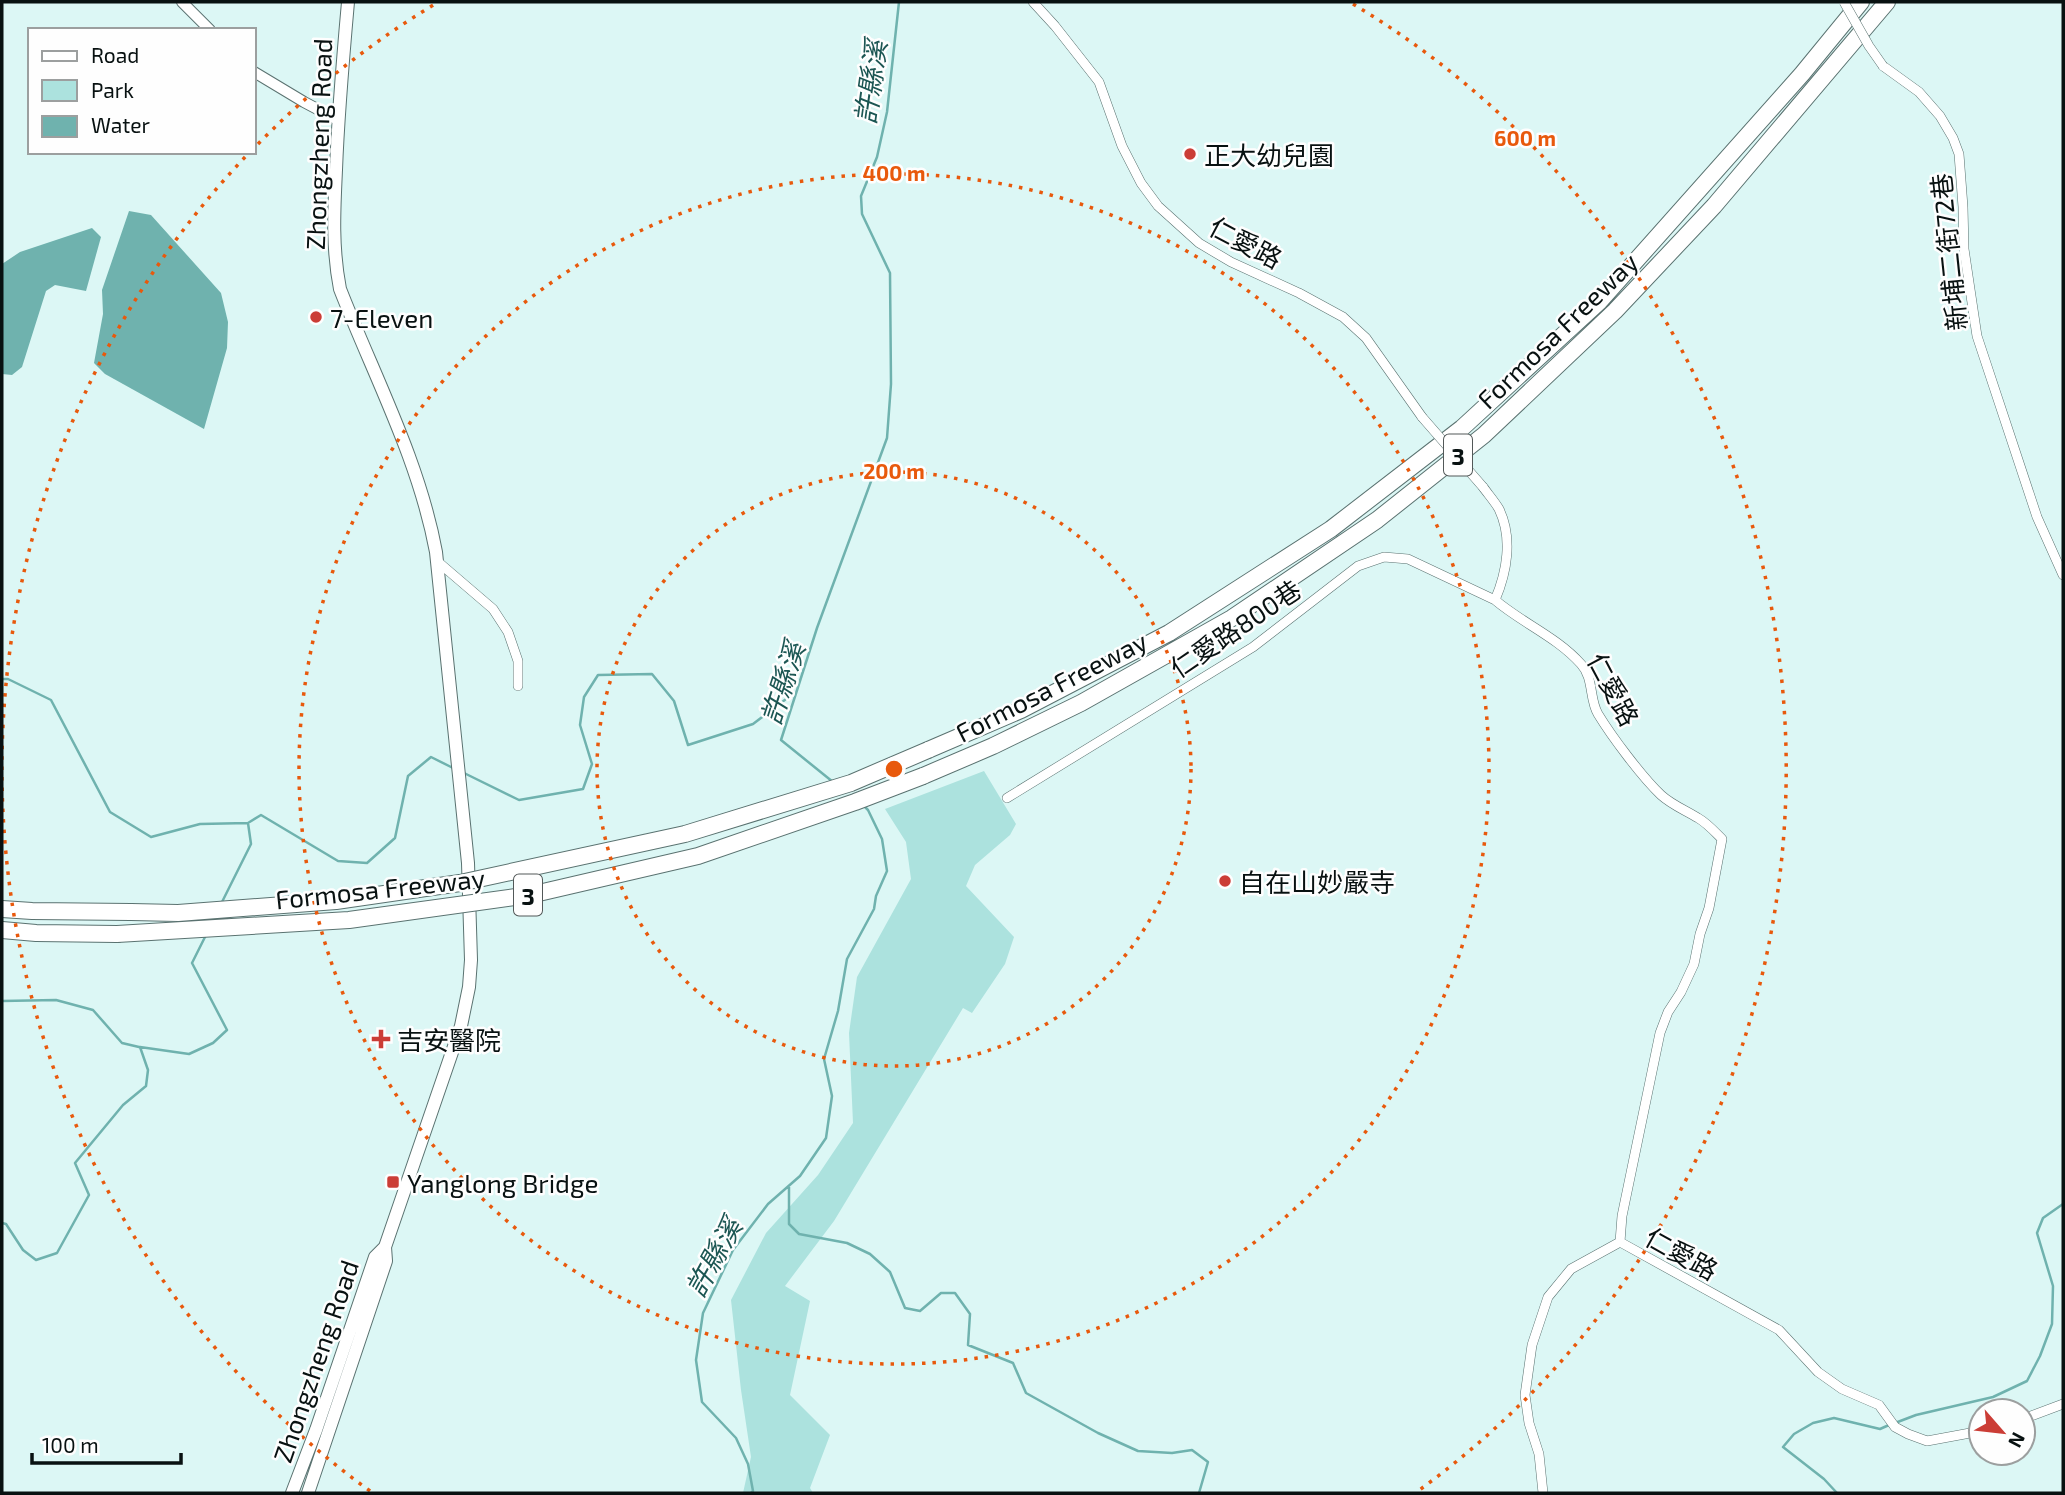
<svg xmlns="http://www.w3.org/2000/svg" width="2065" height="1495" font-family="'Exo 2','Noto Sans TC',sans-serif">
  <style>
    .green { fill: #ace2de }
    .water { fill: #6fb2ae }
    .lines { fill: none; stroke-linecap: round; stroke-linejoin: round }
    .stream { stroke: #6fb2ae; stroke-width: 2.5 }
    .minor-casing { stroke: #5a7270; stroke-width: 10 }
    .tertiary-casing { stroke: #5a7270; stroke-width: 12 }
    .secondary-casing { stroke: #5a7270; stroke-width: 14 }
    .motorway-casing { stroke: #5a7270; stroke-width: 18 }
    .minor { stroke: #fff; stroke-width: 9 }
    .tertiary { stroke: #fff; stroke-width: 10 }
    .secondary { stroke: #fff; stroke-width: 12 }
    .motorway { stroke: #fff; stroke-width: 16 }
    .minor-bridge-casing { stroke: #5a7270; stroke-width: 10; stroke-linecap: butt }
    .motorway-bridge-casing { stroke: #5a7270; stroke-width: 18; stroke-linecap: butt }
    .minor-bridge { stroke: #fff; stroke-width: 9 }
    .motorway-bridge { stroke: #fff; stroke-width: 16 }
    .ring { fill: none; stroke: #e8590c; stroke-width: 3.5; stroke-dasharray: 3.5 7 }
    .poi-dot { fill: #cb3d36; stroke: #fefefe; stroke-width: 2.5 }
    .labels { text-anchor: middle; dominant-baseline: central; stroke-width: 5; stroke-linejoin: round; paint-order: stroke }
    .shield { fill: #fefefe; stroke: #525858; stroke-width: 2 }
    .shield-label { font-size: 24px; font-weight: bold; fill: #081111 }
    .street-label { font-size: 26px; fill: #081111; stroke: #fefefe }
    .poi-label { font-size: 26px; fill: #081111; stroke: #fefefe; text-anchor: start }
    .water-label { font-size: 28px; font-style: italic; fill: #1c5653; stroke: #fefefe }
    .centre { fill: #e8590c; stroke: #fefefe; stroke-width: 3.5 }
    .ring-label { font-size: 21px; text-anchor: middle; font-weight: bold; fill: #e8590c; stroke: #fefefe; stroke-width: 5; stroke-linejoin: round; paint-order: stroke }
  </style>
  <rect width="100%" height="100%" fill="#dcf7f5"/>
  <path class="green" d="M984,771l32,53 -6,11 -35,30 -9,21 48,51 -9,27 -33,49 -9,-5 -129,213 -49,65 25,15 -20,94 40,40 -20,53 3,5h-70l8,-36 -10,-67 -10,-90 35,-67 52,-58 35,-52 -4,-90 8,-56 54,-98 -5,-37 -21,-33z"/>
  <path class="water" d="M129,211l22,4 70,78 7,29 -1,26 -23,81 -99,-55 -11,-11 9,-49 -1,-24z
    M92,228l9,9 -15,54 -31,-6 -9,6 -24,76 -10,8 -10,-1v-110l18,-12z"/>
  <g class="lines">
    <path class="stream" d="M2,679h6l43,21 59,112 41,25 49,-13 48,-1
      M462,772l57,28 64,-11 9,-25 -12,-39 4,-28 14,-22 54,-1 22,27 14,44 65,-21 41,-31
      M833,782l-52,-42 36,-112 70,-190 4,-54 -1,-111 -28,-59 -1,-18 16,-39 10,-45 12,-110
      M221,904l30,-60 -3,-21 13,-8 77,46 29,2 28,-25 13,-62 23,-19 22,11
      M2,1001l54,-1 37,10 29,33 17,4
      M789,1187v37l10,10 48,9 23,11 20,18 15,36 15,3 21,-18h14l15,21 -2,31 45,18 13,30 72,40 40,18 34,2 20,-3 16,12 -9,31
      M2,1223l4,1 17,26 13,10 21,-7 32,-58 -14,-32 48,-58 23,-19 2,-16 -8,-23 49,7 24,-11 14,-13 -35,-67 14,-28
      M1895,1423l21,-8 77,-18 34,-16 13,-25 12,-32 1,-38 -16,-53 6,-15 20,-14
      M751,1493l2,-2 -5,-27 -12,-26 -34,-36 -6,-42 7,-47 30,-63 35,-46 32,-28 26,-38 6,-42 -8,-37 14,-48 9,-52 27,-50 2,-13 11,-25 -5,-32 -14,-29 -5,-5
      M1837,1493l-13,-14 -41,-32 11,-13 19,-11 21,-5 46,11 9,-4"/>
    <g class="minor-casing">
      <path id="minor" d="M1033,2l22,24 44,56 23,64 19,37 17,23 41,37 32,19 68,31 44,24 23,21 56,79
        M1883,66l36,26 21,24 13,22 6,16 4,53 1,42 13,87 60,181 26,58
        M1483,487c5,7 12,15 16,22 14,29 8,63 -4,91 27,23 62,37 86,64 13,14 8,35 17,50 14,23 44,63 63,81 11,10 24,15 37,23 9,5 17,14 24,21l-13,69 -9,26 -6,30 -13,28 -13,20 -8,21 -38,183 -2,26 159,88 39,42 24,17 37,16 16,22 13,7 19,7 54,-10
        M437,561l56,48 15,23 10,29v25
        M1007,798l246,-151 105,-81 26,-9 24,2 87,41
        M2023,1419l40,-15
        M1543,1493l-4,-39 -10,-31 -4,-28 7,-50 16,-48 23,-28 49,-27"/>
    </g>
    <g class="tertiary-casing">
      <path id="tertiary" d="M182,2l28,28
        M254,72l50,30 34,18"/>
    </g>
    <g class="secondary-casing">
      <path id="secondary" d="M292,1493l24,-63 59,-173 10,-10
        M308,1493l78,-232 -1,-14 76,-221 8,-39 2,-27 -3,-97 -32,-311c-17,-92 -62,-176 -96,-263 -8,-41 -6,-78 -4,-119 2,-56 7,-112 12,-168"/>
    </g>
    <g class="motorway-casing">
      <path id="motorway" d="M928,750l93,-40 148,-77 162,-104 131,-101 138,-127 202,-227 59,-72
        M923,776l70,-30 88,-43 151,-85 145,-98 107,-85 131,-124 99,-105 173,-204
        M2,909l30,2 99,1
        M2,930l34,3 81,1"/>
    </g>
    <use href="#minor" class="minor"/>
    <use href="#tertiary" class="tertiary"/>
    <use href="#secondary" class="secondary"/>
    <use href="#motorway" class="motorway"/>
    <g class="minor-bridge-casing">
      <path id="minor-bridge" d="M1844,2l25,44 14,20
        M1422,417l61,70"/>
    </g>
    <g class="motorway-bridge-casing">
      <path id="motorway-bridge" d="M131,912l47,1 158,-12 124,-18 225,-49 166,-51 77,-33
        M117,934l232,-14 181,-25 168,-39 157,-54 68,-26"/>
    </g>
    <use href="#minor-bridge" class="minor-bridge"/>
    <use href="#motorway-bridge" class="motorway-bridge"/>
  </g>
  <g class="ring">
    <circle cx="894" cy="769" r="297"/>
    <circle cx="894" cy="769" r="595"/>
    <path d="M370 1491A892 892 0 0 1 247 155M258 144A892 892 0 0 1 435 4M1353 4A892 892 0 0 1 1418 1491"/>
  </g>
  <g class="poi-dot">
    <circle cx="1190" cy="154" r="7"/>
    <circle cx="316" cy="317" r="7"/>
    <circle cx="1225" cy="881" r="7"/>
    <path d="M377.5 1028.5h7v7h7v7h-7v7h-7v-7h-7v-7h7z"/>
    <rect x="386" y="1175" width="14" height="14" rx="3.5"/>
  </g>
  <g class="labels">
    <g class="shield">
      <rect x="1444" y="434.5" width="28" height="41" rx="5"/>
      <rect x="514" y="874.5" width="28" height="41" rx="5"/>
    </g>
    <g class="shield-label">
      <text x="1458" y="455">3</text>
      <text x="528" y="895">3</text>
    </g>
    <g class="street-label">
      <text transform="translate(318 144) rotate(-88)">Zhongzheng Road</text>
      <text transform="translate(1246 242) rotate(28)">仁愛路</text>
      <text transform="translate(1948 252) rotate(-96)">新埔二街72巷</text>
      <text transform="translate(1557 330) rotate(-44)">Formosa Freeway</text>
      <text transform="translate(1235 628) rotate(-34)">仁愛路800巷</text>
      <text transform="translate(1051 686) rotate(-27)">Formosa Freeway</text>
      <text transform="translate(1614 689) rotate(62)">仁愛路</text>
      <text transform="translate(380 888) rotate(-6)">Formosa Freeway</text>
      <text transform="translate(1682 1253) rotate(29)">仁愛路</text>
      <text transform="translate(315 1361) rotate(-71)">Zhongzheng Road</text>
    </g>
    <g class="poi-label">
      <text x="1204" y="154">正大幼兒園</text>
      <text x="330" y="317">7-Eleven</text>
      <text x="1239" y="881">自在山妙嚴寺</text>
      <text x="397" y="1039">吉安醫院</text>
      <text x="407" y="1182">Yanglong Bridge</text>
    </g>
    <g class="water-label">
      <text transform="translate(870 82) rotate(-82)">許縣溪</text>
      <text transform="translate(782 683) rotate(-72)">許縣溪</text>
      <text transform="translate(713 1257) rotate(-61)">許縣溪</text>
    </g>
  </g>
  <circle cx="894" cy="769" r="10" class="centre"/>
  <g class="ring-label">
    <text x="1525" y="146">600 m</text>
    <text x="894" y="181">400 m</text>
    <text x="894" y="479">200 m</text>
  </g>
  <rect width="2065" height="1495" fill="none" stroke="#081111" stroke-width="7"/>
  <rect x="28" y="28" width="228" height="126" fill="#fefefe" stroke="#9c9f9f" stroke-width="2"/>
  <rect x="42" y="51" width="35" height="10" fill="#ffffff" stroke="#9c9f9f" stroke-width="2"/>
  <text x="91" y="63" font-size="21" fill="#081111">Road</text>
  <rect x="42" y="80" width="35" height="21" fill="#ace2de" stroke="#9c9f9f" stroke-width="2"/>
  <text x="91" y="98" font-size="21" fill="#081111">Park</text>
  <rect x="42" y="116" width="35" height="21" fill="#6fb2ae" stroke="#9c9f9f" stroke-width="2"/>
  <text x="91" y="133" font-size="21" fill="#081111">Water</text>
  <g transform="translate(2002 1432) rotate(118)"><circle r="33" fill="#fefefe" stroke="#9c9f9f" stroke-width="2"/>
  <path d="M0-5L12 26L0 18L-12 26Z" fill="#cb3d36"/>
  <text y="-10" font-size="19" font-weight="bold" text-anchor="middle" fill="#081111">N</text>
  </g>
  <path d="M32 1453v10h149v-10" fill="none" stroke="#081111" stroke-width="3.5"/>
  <text x="42" y="1453" font-size="21" fill="#081111" stroke="#fefefe" stroke-width="5" paint-order="stroke">100 m</text>
</svg>
